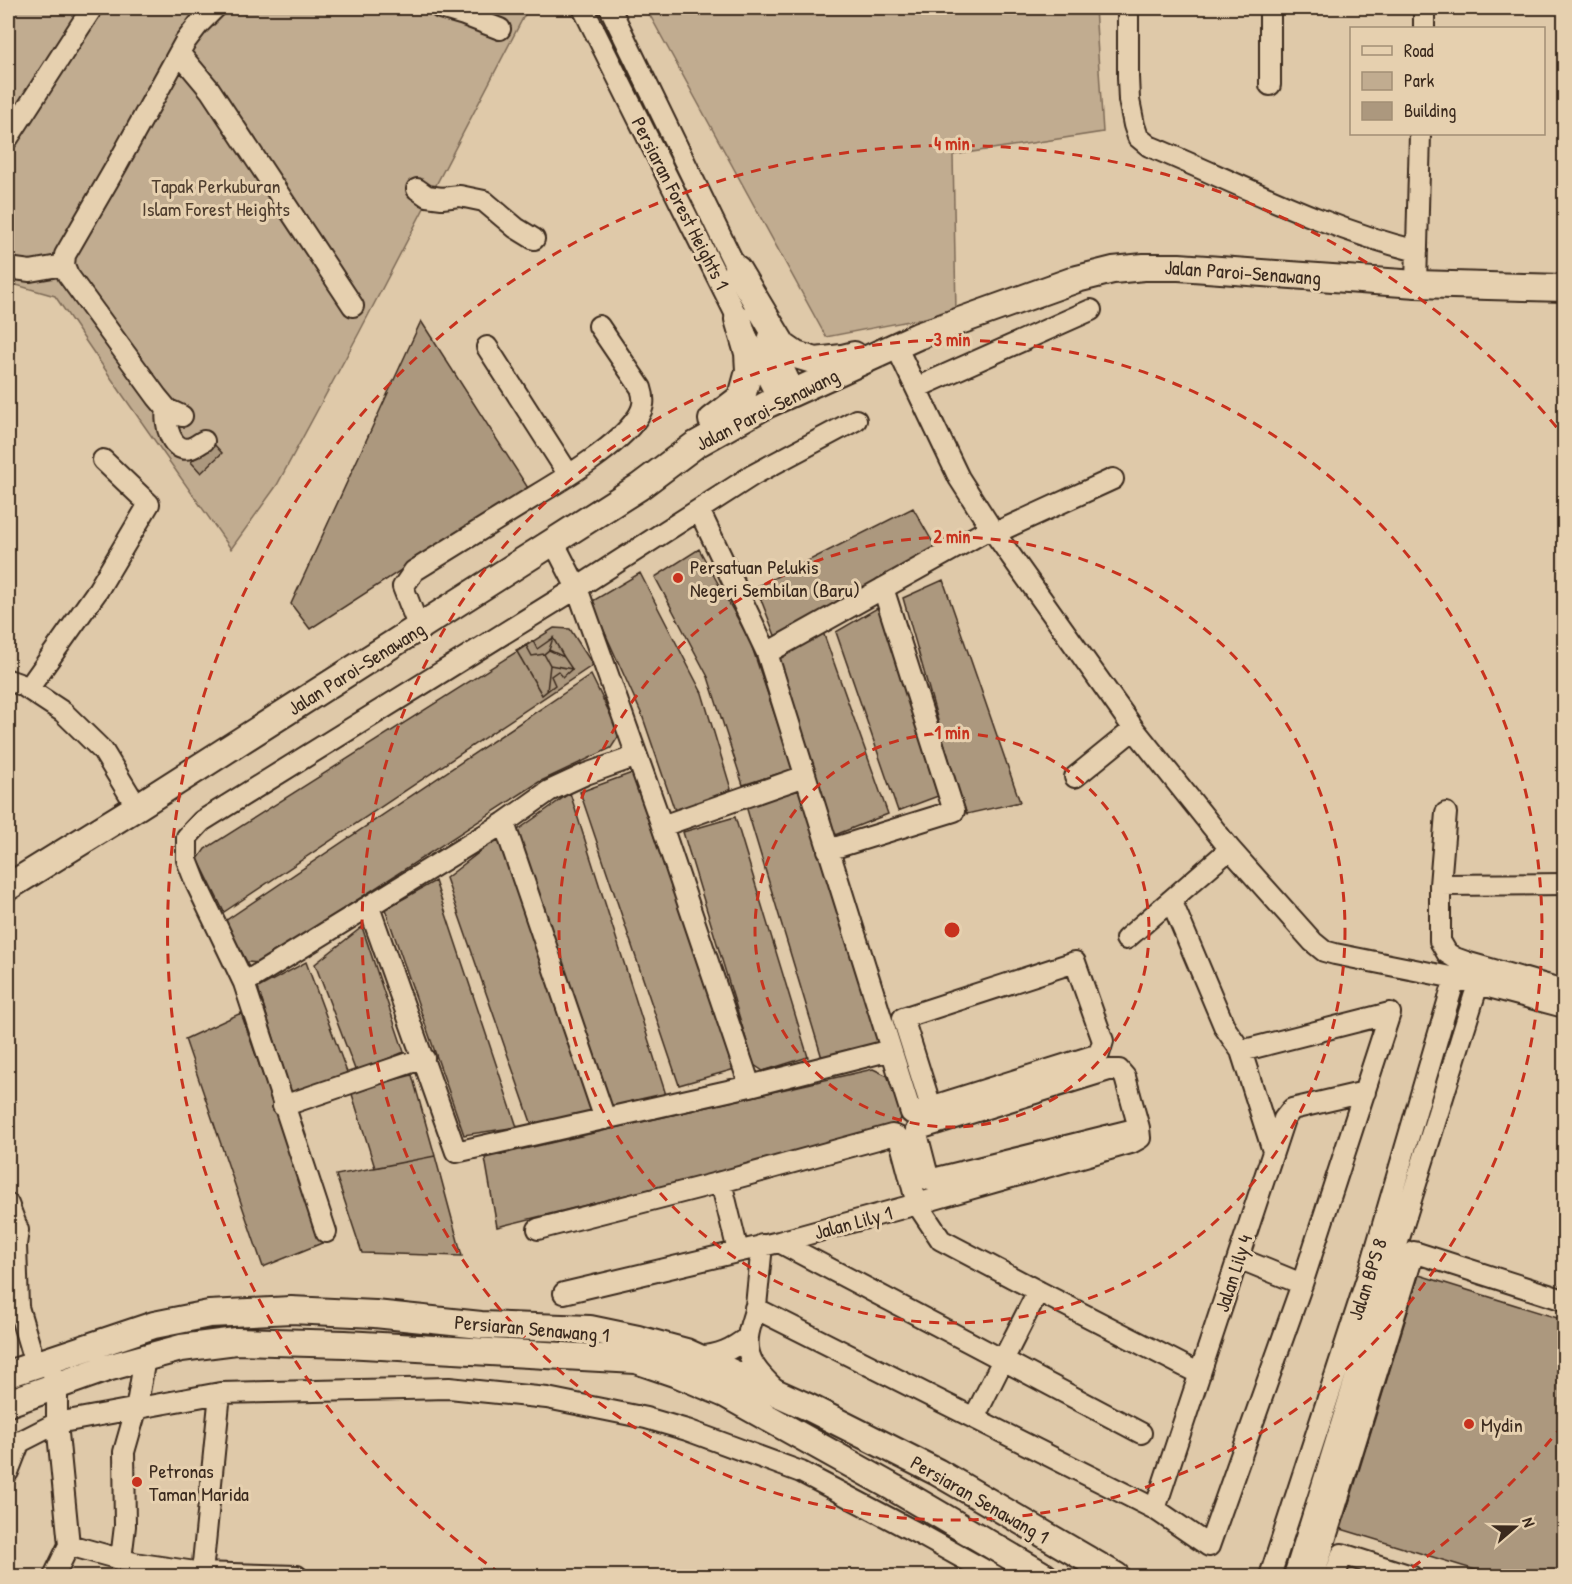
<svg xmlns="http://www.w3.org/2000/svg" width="1572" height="1584" font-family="'Patrick Hand',sans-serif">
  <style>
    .green { fill: #c1ac90; stroke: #7e6b57; stroke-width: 1.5 }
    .building { fill: #ac987e; stroke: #3b2a1e; stroke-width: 1.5 }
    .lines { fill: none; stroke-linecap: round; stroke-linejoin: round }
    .minor-casing { stroke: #3b2a1e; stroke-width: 24 }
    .major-casing { stroke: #3b2a1e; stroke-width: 30 }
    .minor { stroke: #e6d0af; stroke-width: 20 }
    .major { stroke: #e6d0af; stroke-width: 26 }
    .ring { fill: none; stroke: #c8321e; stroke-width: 3; stroke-dasharray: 10 8 }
    .poi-dot { fill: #c8321e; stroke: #e6d0af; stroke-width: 2 }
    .labels { text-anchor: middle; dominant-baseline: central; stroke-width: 6; stroke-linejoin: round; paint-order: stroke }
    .park-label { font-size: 20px; fill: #4f3e2f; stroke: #e6d0af }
    .street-label { font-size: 20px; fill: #3b2a1e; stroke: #e6d0af }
    .poi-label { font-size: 20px; fill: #3b2a1e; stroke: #e6d0af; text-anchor: start }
    .centre { fill: #c8321e; stroke: #e6d0af; stroke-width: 3 }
    .ring-label { font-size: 18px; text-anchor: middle; font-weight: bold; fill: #c8321e; stroke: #e6d0af; stroke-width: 6; stroke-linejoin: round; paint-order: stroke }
  </style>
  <rect width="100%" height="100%" fill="#dfc9a9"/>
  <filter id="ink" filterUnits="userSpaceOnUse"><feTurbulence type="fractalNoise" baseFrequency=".0167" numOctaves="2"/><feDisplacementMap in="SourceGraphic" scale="12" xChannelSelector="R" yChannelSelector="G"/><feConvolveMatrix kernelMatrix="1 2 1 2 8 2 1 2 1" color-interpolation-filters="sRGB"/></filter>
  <g filter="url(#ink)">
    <path class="green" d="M8,8h508l9,6 -166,319 -82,152 -46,64 -107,-152 -69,-101 -42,-12 -5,5z
      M646,8h449l8,124 -150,23 3,157 -130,25z"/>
    <path class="building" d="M421,321l107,167 -218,141 -19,-25z
      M212,442l10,11 -21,20 -10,-11z
      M913,508l23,40 -160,90 -20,-51z
      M699,549l51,92 43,128 -50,16 -35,-108 -53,-100z
      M640,573l62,120 29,96 -55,25 -34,-99 -51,-113z
      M943,580l77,222 -53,12 -9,-23 -55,-193z
      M879,607l59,189 -40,15 -62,-179z
      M554,628l16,1 23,36 -369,247 -26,-53 7,-10z
      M823,632l65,182 -53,21 -58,-175z
      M553,638l-4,12 -5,4 -12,2 -6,-11 7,-4 4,8z
      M553,638l11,19 -15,-7z
      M526,645l6,11 12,-2 6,11 -3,26 -5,4 -26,-45z
      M549,650l15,7 8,12 -22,-4 -6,-11z
      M550,665l22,4 -9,8 -5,-6 -7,5 4,9 -8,6z
      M591,675l29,59 -9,14 -72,34 -279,181 -13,-1 -22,-41z
      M632,773l103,296 -56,16 -99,-293z
      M800,790l79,253 -57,15 -76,-252z
      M570,793l96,302 -54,14 -97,-277z
      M735,817l73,240 -45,14 -9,-6 -71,-233z
      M499,837l93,275 -59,16 -87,-250z
      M435,881l82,246 -53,8 -79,-226z
      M362,927l42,125 -48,20 -41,-108z
      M306,962l42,113 -56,21 -34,-108z
      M241,1013l81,230 -59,24 -78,-228z
      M873,1069l15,7 14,41 -12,13 -393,97 -12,-69z
      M412,1075l23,81 -60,12 -24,-77z
      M435,1156l27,100 -100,-3 -26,-78z
      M1419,1275l145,45v256h-69l-154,-47z"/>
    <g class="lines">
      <g class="minor-casing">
        <path id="minor" d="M440,8l24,7 36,14
          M583,8l195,391
          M610,8l132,272
          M1128,8v69l1,23 5,25 4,12 11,9c89,37 174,82 268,105
          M1270,8v77
          M1424,28v-20
          M179,53l31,37 143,216
          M8,138l84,-130
          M417,189l10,7 15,2 18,-2 24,5 32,27 18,11
          M8,268l22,3 34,-6
          M1416,284l4,-150
          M769,337l25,54
          M896,346l63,132 32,50 143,201 96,120 83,93 11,9 11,3 120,24 109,29
          M487,347l82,128
          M916,388l175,-78
          M167,409c-3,14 4,45 24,39 4,-1 9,-5 13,-7
          M182,416l-15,-7 -10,-12 -89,-122 -4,-10 1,-10 52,-90 68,-123 13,-17 17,-17
          M699,510l68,143 144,460 188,-59 4,-13 -28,-79 -172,56 28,89
          M995,533l118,-54
          M553,541l24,47 85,238 88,260
          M419,628l-16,-41 11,-16c40,-25 81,-50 121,-75 30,-18 83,-50 102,-78 7,-10 8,-18 4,-30l-42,-62
          M767,653l224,-125
          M8,680l14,5 41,27 40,39 34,56
          M28,689l70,-99 51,-86 -46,-44
          M1075,777l59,-48
          M1446,813l-6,72v56l7,12 8,5 11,4 98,28
          M504,823l101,296
          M662,826l143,-50
          M828,850l126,-39 -71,-223
          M1440,885l124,-1
          M1171,900l54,128 16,23 32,100
          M369,907l87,245 294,-66 141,-36
          M1126,939l104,-90
          M244,983l260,-160 45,-32 37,-17 51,-18
          M1241,1051l149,-38
          M283,1106l141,-48
          M721,1182l17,69
          M8,1204l10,26 -2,15 2,62 17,57
          M538,1229l183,-47 171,-47 6,2 3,7 16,60 24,36 97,51 162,83
          M326,1232l-82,-249 -48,-100 -9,-23v-23l15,-16 375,-233 176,-113 103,-55
          M779,1242l224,118 -29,58
          M762,1245c-2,20 -4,41 -6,61 -2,10 -7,21 -8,31 -3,23 12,38 27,52
          M1238,1258l64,26
          M1038,1291l-35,69 138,73
          M564,1293l215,-51 138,-38 214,-61 9,-5 -1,-10 -14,-51 -6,-7h-10l-193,60 13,50 210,-52
          M755,1308l400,201 54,37 93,-262 88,-271
          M698,1357c22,-2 33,-7 50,-20
          M53,1374l4,12v37l12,122 -15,31
          M8,1448l49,-25 163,-30 229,-5 98,10 99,20 41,12 114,42 122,64 72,40
          M8,1472l12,-31
          M1155,1509l129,-390 8,-10 73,-17
          M69,1545l65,18 68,10 95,3
          M121,1559l4,-33 -1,-74 12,-42 9,-52
          M202,1573l18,-180
          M1270,1576l100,-307 85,-291
          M1294,1576l184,-592
          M1314,1576l100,-324 150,48
          M1335,1576l7,-22 69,22"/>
      </g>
      <g class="major-casing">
        <path id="major" d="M737,269l46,77 13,9 20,6 26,-3 12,-3
          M712,420l26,-20 5,-7 6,-22 -1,-18 -10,-34
          M8,887l129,-80 502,-320 56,-42 73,-41 150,-68 159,-57 36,-9 31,-3h35l237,17 148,4
          M8,1374l146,-49 55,-11 82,-4 84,4 106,11 109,4 48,10 48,13 122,55 129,65 179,104
          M8,1403l99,-35 74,-20 55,-7 109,3 291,16 44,15 45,19 169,94 150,88"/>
      </g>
      <use href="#minor" class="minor"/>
      <use href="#major" class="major"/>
    </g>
  </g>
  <g class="ring">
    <circle cx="952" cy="930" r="197"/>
    <circle cx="952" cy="930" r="393"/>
    <circle cx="952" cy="930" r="590"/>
    <path d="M1563 1425A786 786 0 0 1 1403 1574M501 1574A786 786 0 1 1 1563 435"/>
  </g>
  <g class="poi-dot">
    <circle cx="678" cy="578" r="6"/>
    <circle cx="1469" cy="1424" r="6"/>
    <circle cx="137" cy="1482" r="6"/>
  </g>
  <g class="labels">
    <g class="park-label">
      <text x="216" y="185">Tapak Perkuburan<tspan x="216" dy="23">Islam Forest Heights</tspan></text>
    </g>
    <g class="street-label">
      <text transform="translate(681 203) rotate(63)">Persiaran Forest Heights 1</text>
      <text transform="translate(1243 272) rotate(4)">Jalan Paroi-Senawang</text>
      <text transform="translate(767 409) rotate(-27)">Jalan Paroi-Senawang</text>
      <text transform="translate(356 668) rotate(-32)">Jalan Paroi-Senawang</text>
      <text transform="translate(853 1222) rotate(-15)">Jalan Lily 1</text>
      <text transform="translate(1233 1273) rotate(-72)">Jalan Lily 4</text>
      <text transform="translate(1367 1279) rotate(-72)">Jalan BPS 8</text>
      <text transform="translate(532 1328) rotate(5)">Persiaran Senawang 1</text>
      <text transform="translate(980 1499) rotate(30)">Persiaran Senawang 1</text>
    </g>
    <g class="poi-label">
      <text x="690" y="566">Persatuan Pelukis<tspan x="690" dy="23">Negeri Sembilan (Baru)</tspan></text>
      <text x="1481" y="1424">Mydin</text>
      <text x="149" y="1470">Petronas<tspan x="149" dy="23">Taman Marida</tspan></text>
    </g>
  </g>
  <circle cx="952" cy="930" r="9" class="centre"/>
  <g class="ring-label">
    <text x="952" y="150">4 min</text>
    <text x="952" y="346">3 min</text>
    <text x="952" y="543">2 min</text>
    <text x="952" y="739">1 min</text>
  </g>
  <rect width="1572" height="1584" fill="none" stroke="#e6d0af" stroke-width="30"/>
  <rect x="15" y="15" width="1542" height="1554" fill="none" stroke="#3b2a1e" stroke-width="2" filter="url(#ink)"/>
  <rect x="1350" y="27" width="195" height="108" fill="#e6d0af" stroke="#a28e75" stroke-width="1.5"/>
  <rect x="1362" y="46" width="30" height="9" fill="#e6d0af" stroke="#a28e75" stroke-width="1.5"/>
  <text x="1404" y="57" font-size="18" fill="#3b2a1e">Road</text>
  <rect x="1362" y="72" width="30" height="18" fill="#c1ac90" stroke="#a28e75" stroke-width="1.5"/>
  <text x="1404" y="87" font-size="18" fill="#3b2a1e">Park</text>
  <rect x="1362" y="102" width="30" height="18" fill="#ac987e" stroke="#a28e75" stroke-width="1.5"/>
  <text x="1404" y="117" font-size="18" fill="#3b2a1e">Building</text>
  <g transform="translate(1515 1527) rotate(70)" stroke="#e6d0af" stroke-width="4.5" paint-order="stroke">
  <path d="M0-4.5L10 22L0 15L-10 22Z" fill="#3b2a1e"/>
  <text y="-9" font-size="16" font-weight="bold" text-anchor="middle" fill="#3b2a1e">N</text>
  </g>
</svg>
